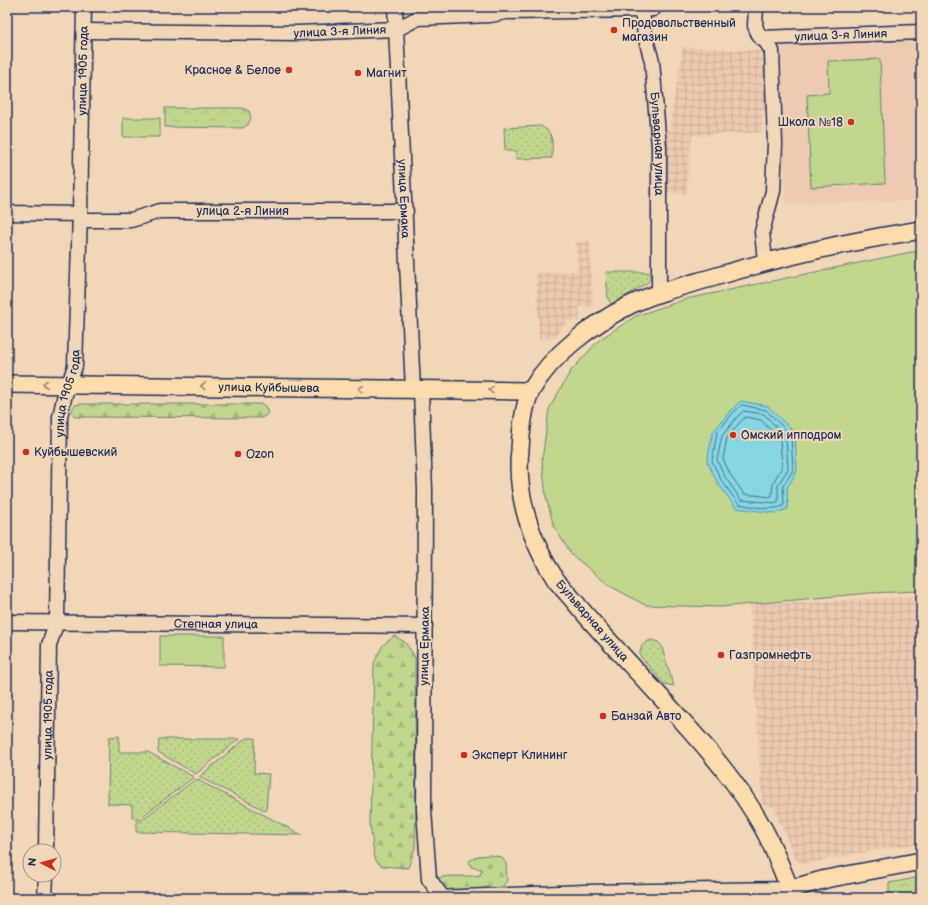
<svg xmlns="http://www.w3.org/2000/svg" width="928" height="905" font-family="'Balsamiq Sans',sans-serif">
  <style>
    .built { fill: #edcab1 }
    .industrial { fill: url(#industrial-grid) }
    .grass { fill: url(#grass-dots); stroke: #6e8376 }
    .forest { fill: url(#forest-firs); stroke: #6e8376 }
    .park { fill: url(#park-crowns); stroke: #6e8376 }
    .garden { fill: #c0d78d; stroke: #6e8376 }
    .water { fill: #86d5e2; stroke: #5b93ad }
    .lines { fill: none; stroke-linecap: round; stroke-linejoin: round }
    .shore { stroke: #467193; stroke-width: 1 }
    .minor-casing { stroke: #1b2f5e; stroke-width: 17 }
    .major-casing { stroke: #1b2f5e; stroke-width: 20 }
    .minor { stroke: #f2d6b8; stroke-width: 14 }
    .major { stroke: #fddcac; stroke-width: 17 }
    .oneway { stroke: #8c8685 }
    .poi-dot { fill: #c8321e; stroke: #f2d6b8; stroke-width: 1.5 }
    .labels { text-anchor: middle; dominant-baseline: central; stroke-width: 4; stroke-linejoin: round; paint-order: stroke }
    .poi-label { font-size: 12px; fill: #1b2f5e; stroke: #f2d6b8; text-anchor: start }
    .street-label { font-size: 12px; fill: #1b2f5e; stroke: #f2d6b8 }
  </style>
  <defs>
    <pattern id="industrial-grid" width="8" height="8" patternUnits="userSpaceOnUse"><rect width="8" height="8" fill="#edcab1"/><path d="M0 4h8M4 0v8" fill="none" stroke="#cbae9b"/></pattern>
    <pattern id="grass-dots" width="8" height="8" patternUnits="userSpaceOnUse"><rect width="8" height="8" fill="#c0d78d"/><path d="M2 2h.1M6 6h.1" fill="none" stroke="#a4b97c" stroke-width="1.8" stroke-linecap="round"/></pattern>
    <pattern id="forest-firs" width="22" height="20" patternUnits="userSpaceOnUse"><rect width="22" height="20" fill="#c0d78d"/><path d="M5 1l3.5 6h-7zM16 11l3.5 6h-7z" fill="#a4b97c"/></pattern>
    <pattern id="park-crowns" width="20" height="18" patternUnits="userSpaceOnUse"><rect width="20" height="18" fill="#c0d78d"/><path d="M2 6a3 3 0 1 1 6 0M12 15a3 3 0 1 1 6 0" fill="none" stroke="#a4b97c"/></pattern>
  </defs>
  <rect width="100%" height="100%" fill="#f2d6b8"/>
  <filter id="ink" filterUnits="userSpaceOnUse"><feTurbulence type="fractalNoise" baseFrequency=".025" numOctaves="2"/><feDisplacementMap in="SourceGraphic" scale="8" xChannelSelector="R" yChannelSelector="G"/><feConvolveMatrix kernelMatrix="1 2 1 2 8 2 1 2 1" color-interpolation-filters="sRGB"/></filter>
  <g filter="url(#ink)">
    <path class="built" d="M921,41v159l-135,4 -8,-161z"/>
    <path class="industrial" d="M683,47l88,4 -1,59 -7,1 -1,21 -70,4 -6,58 -21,-1 2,-54z
      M590,241l3,66h-13v14h-13l-13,17 -15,1 -3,-66 42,-2 -2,-29z
      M921,596v247l-68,11 -48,10 -6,-2 -4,-4 -21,-50 -12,-4 -12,-199z"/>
    <path class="grass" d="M540,126c15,6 12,18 12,32l-36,1v-8h-11l-1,-23z
      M606,272h40l3,1 2,5 -4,5 -32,20 -4,1 -3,-6z
      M651,640l7,2 3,3 13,41 -10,-2 -24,-28c0,-10 3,-13 11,-16z
      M119,736v16h29l46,25 -58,44v-3h-4v-13l-24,-1 1,-67z
      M246,738h9l-1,35 15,1 -3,37 -67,-34z
      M159,739h80l-43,35 -38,-22z
      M196,779l106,56 -166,-3v-8z"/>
    <path class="forest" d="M80,404h181l4,2 3,7 -3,3 -4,2 -186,-1c-4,-4 -4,-7 0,-12z
      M394,636l11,6 10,15 1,153 -1,38 -7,20 -26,-2 -6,-5 -2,-7 -4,-30 4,-161 9,-18z
      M490,855l11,2 5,6 1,18 -5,6 -12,5 -40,1 -10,-7 -2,-8c14,-4 28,0 42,-3l2,-6 -11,-2 -2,-6 9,-5z"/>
    <path class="park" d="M165,108h77l7,3 2,7 -3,7 -6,3 -77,-1z
      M921,877v21h-32v-15z"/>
    <path class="garden" d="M880,59l5,124 -74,4 -4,-92 22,-2 -1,-32z
      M123,118h37v19h-37z
      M911,252h10v339l-51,2 -150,14 -75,-2 -35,-19 -38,-31 -18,-28 -8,-30 -4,-37 7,-51 21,-37 29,-32 37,-24 50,-17z
      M160,636h64v31l-64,-1z"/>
    <path class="water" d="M741,401l27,5 27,27 2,38 -10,17 1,21 -13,4 -39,-5 -19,-26 -10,-21 6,-29 17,-21z"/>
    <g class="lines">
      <path class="shore" d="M742,405l24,5 25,25 2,35 -10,16 1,19c-8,7 -35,1 -45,-1l-18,-24 -9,-19 5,-28 16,-20z
        M744,411l20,3 22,23 2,32 -10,16v16l-1,2 -36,-3 -16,-23 -8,-17 5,-24 15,-19z
        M746,417l15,3 19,20 2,27 -9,16 -1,12 -1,2 -27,-3 -14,-20 -7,-15 4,-21 14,-17z"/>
      <g class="minor-casing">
        <g id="minor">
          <path id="s1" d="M395,7l18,383"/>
          <path id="s2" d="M655,7l-2,2 -11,1 3,26 7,25 7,86v146"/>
          <path d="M756,7l-1,19 3,7 9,10 5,8 3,93 -2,47 -11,41 3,29"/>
          <path id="s3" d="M84,31l213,2 100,-4 21,-11 72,-3 16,-3 136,-2"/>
          <path id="s4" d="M761,38l160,-6"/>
          <path d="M7,213l73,1"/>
          <path id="s5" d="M80,220h51l29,-9h246"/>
          <path d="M421,390l4,100 -1,320 5,69 14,19"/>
          <path id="s6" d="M7,622l418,4"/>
          <path id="s7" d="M46,851l3,-206 8,-24 3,-204 4,-19 11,-32 5,-152 4,-207"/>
          <path d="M45,898l1,-23"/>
          <path d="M437,898l147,-6 206,-3"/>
        </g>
      </g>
      <g class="major-casing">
        <g id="major">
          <path id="s8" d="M7,384l523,7"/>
          <path d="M790,889l36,-10 95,-18"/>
          <path d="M791,898l-1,-9c-9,-20 -16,-42 -27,-61 -23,-42 -55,-79 -87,-114 -32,-36 -66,-70 -97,-107 -7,-9 -16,-18 -23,-27 -25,-38 -41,-86 -36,-131 1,-16 4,-47 12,-60 20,-35 61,-65 96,-83 26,-13 55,-20 83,-28 69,-21 139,-37 210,-48"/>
        </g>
      </g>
      <use href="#minor" class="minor"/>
      <use href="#major" class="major"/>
    </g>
    <defs><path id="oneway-chevron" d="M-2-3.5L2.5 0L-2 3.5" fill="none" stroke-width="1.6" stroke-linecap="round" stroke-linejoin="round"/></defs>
    <g class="oneway">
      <use href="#oneway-chevron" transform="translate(45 384) rotate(-180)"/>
      <use href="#oneway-chevron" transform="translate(203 386) rotate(-179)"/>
      <use href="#oneway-chevron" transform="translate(361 389) rotate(-179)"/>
      <use href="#oneway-chevron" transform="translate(491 390) rotate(-179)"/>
    </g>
  </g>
  <g class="poi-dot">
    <circle cx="614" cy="30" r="4"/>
    <circle cx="289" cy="70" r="4"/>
    <circle cx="358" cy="73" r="4"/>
    <circle cx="851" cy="122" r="4"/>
    <circle cx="733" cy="435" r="4"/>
    <circle cx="26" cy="452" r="4"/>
    <circle cx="238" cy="454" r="4"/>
    <circle cx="721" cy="655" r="4"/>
    <circle cx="603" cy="716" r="4"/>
    <circle cx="464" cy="755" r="4"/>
  </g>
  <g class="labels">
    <g class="poi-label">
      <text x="622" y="23">Продовольственный<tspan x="622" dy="14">магазин</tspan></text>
      <text x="281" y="70" text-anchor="end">Красное &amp; Белое</text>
      <text x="366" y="73">Магнит</text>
      <text x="843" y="122" text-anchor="end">Школа №18</text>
      <text x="741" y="435">Омский ипподром</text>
      <text x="34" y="452">Куйбышевский</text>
      <text x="246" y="454">Ozon</text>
      <text x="729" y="655">Газпромнефть</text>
      <text x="611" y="716">Банзай Авто</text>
      <text x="472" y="755">Эксперт Клининг</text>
    </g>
    <g class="street-label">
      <text stroke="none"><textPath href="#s3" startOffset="256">улица 3-я Линия</textPath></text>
      <text stroke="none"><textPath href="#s4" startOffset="80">улица 3-я Линия</textPath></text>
      <text stroke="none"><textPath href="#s7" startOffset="784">улица 1905 года</textPath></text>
      <text stroke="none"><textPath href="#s2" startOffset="149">Бульварная улица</textPath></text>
      <text stroke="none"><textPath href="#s1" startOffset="192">улица Ермака</textPath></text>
      <text stroke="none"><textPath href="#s5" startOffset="164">улица 2-я Линия</textPath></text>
      <text stroke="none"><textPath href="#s8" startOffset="262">улица Куйбышева</textPath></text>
      <text stroke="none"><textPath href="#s7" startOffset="460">улица 1905 года</textPath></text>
      <text transform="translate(592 621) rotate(49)">Бульварная улица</text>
      <text stroke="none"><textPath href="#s6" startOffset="209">Степная улица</textPath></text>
      <text transform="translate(425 646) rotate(-89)">улица Ермака</text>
      <text stroke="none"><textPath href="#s7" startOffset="136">улица 1905 года</textPath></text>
    </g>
  </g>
  <rect width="928" height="905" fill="none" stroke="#f2d6b8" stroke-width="24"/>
  <rect x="12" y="12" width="904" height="881" fill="none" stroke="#1b2f5e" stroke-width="1.5" filter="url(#ink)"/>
  <g transform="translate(42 863) rotate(276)"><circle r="19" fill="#f2d6b8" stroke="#9c9394"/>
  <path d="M0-3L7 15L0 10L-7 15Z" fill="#c8321e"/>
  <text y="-6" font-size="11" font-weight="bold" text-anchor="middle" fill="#1b2f5e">N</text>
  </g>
</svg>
